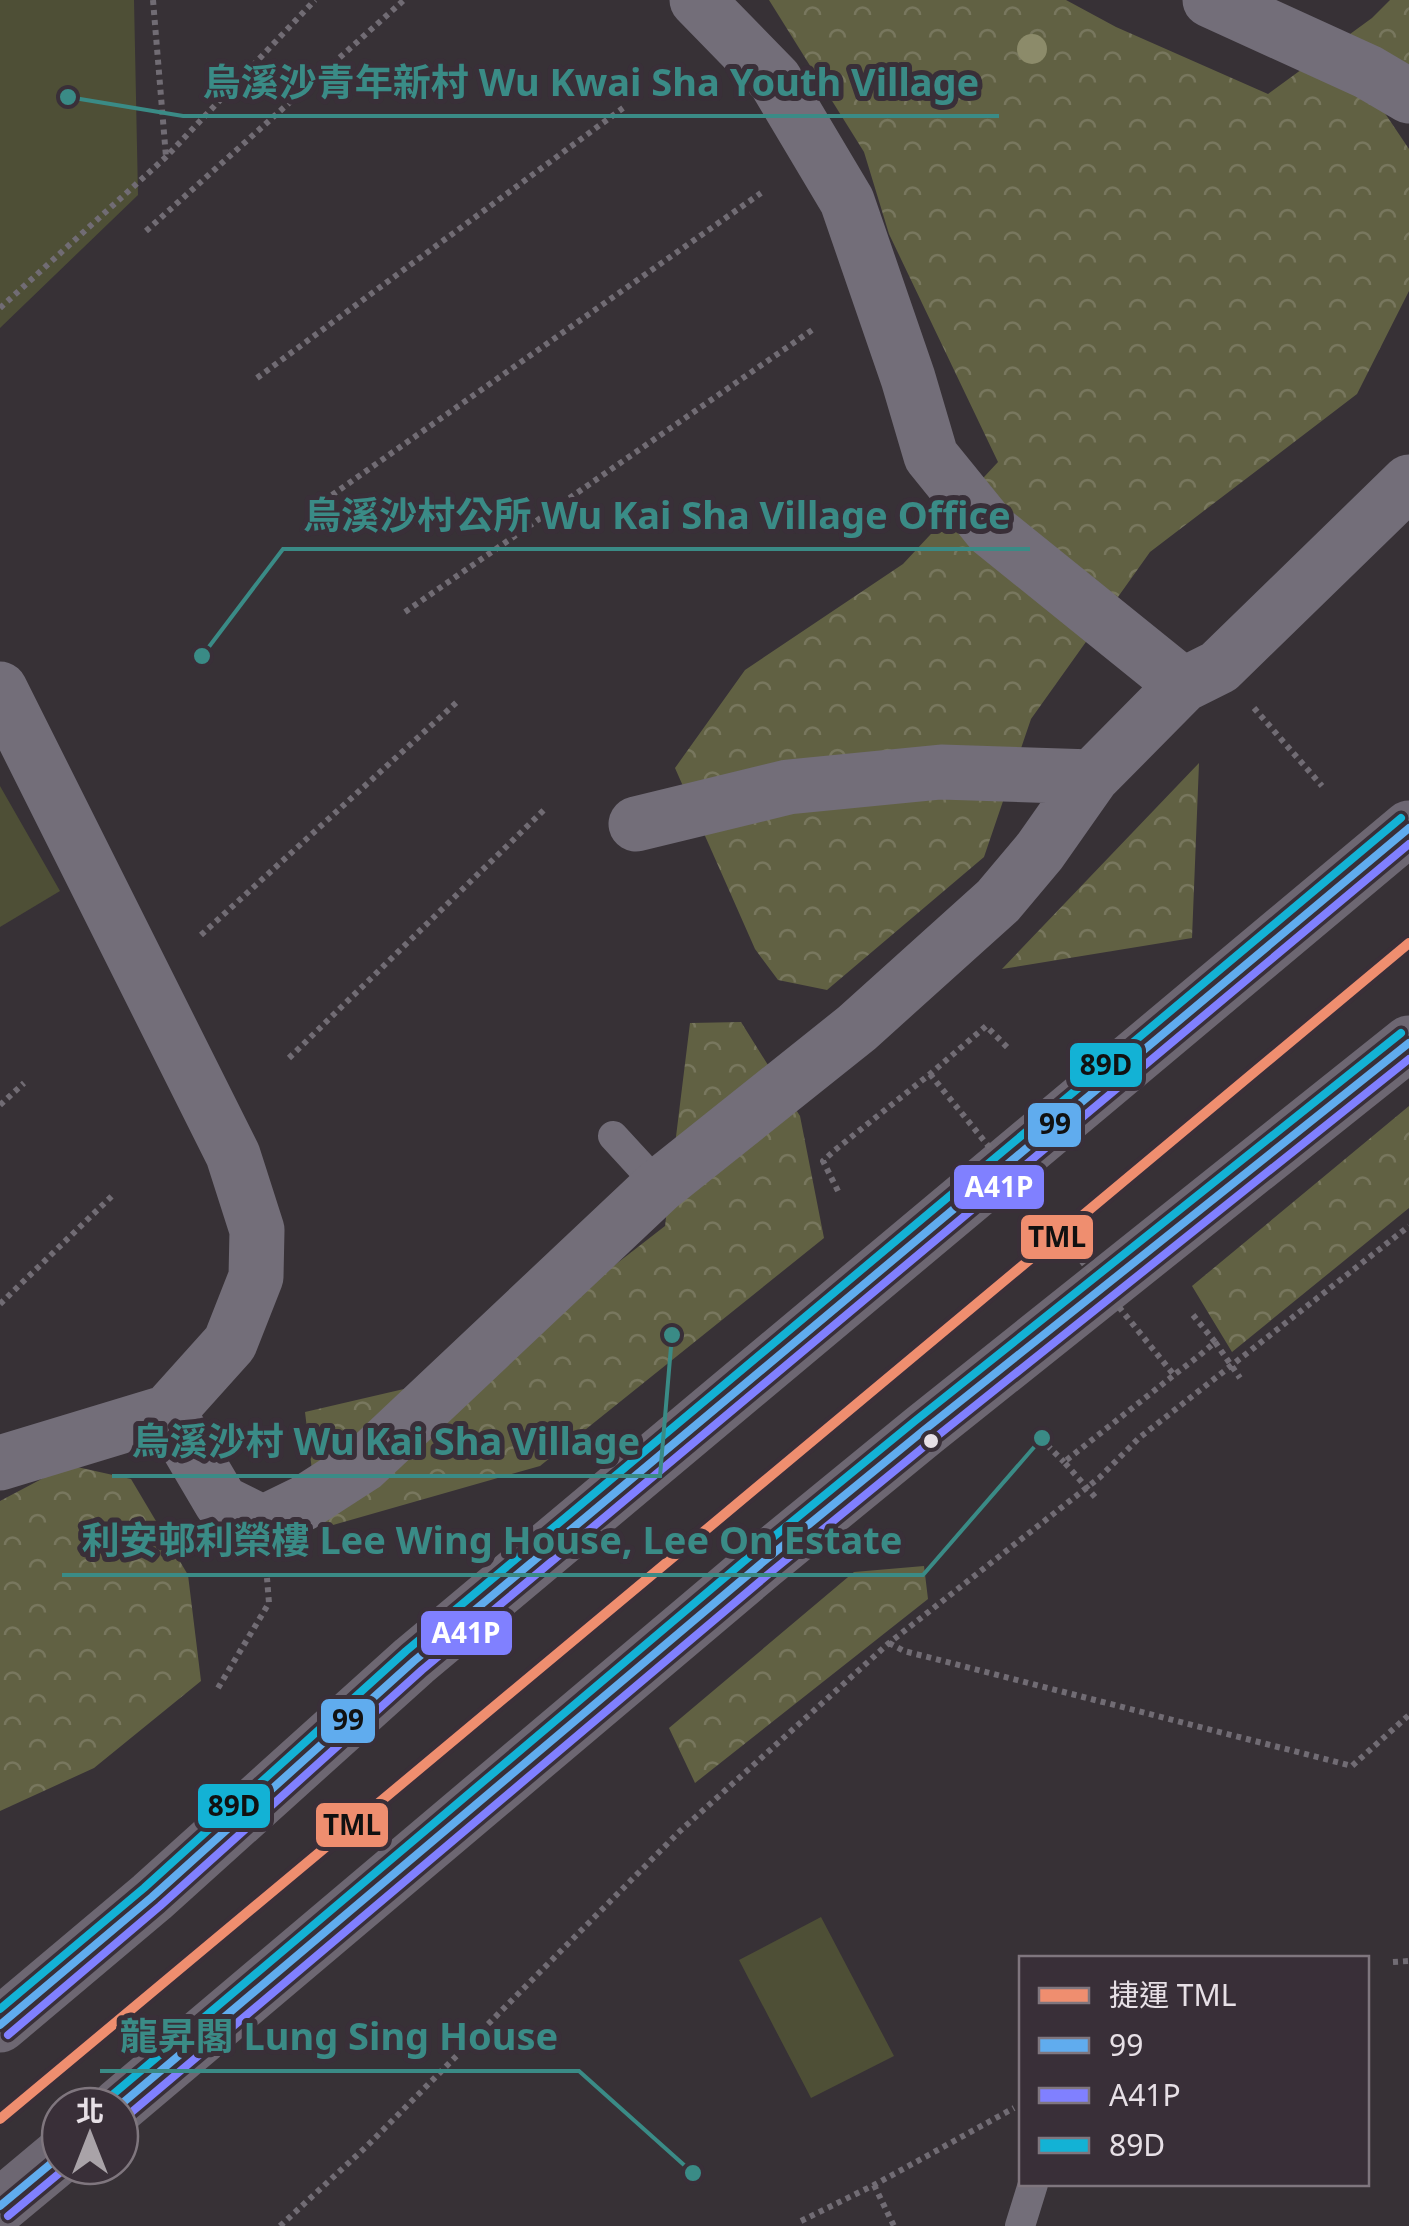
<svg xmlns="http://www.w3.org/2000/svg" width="1409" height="2226" font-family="'Noto Sans','Noto Sans TC',sans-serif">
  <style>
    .forest { fill: url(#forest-crowns) }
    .green { fill: #4e4f36 }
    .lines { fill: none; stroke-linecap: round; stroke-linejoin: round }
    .path { stroke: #716c74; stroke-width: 6; stroke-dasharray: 5 5; stroke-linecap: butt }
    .service { stroke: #736e79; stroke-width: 30 }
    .minor { stroke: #736e79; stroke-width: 55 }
    .secondary { stroke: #6d6772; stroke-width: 55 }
    .path-bridge { stroke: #716c74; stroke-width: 6; stroke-dasharray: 5 5; stroke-linecap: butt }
    .bus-1-casing { stroke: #392f38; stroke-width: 15 }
    .bus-2-casing { stroke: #392f38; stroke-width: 15 }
    .bus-3-casing { stroke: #392f38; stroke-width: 15 }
    .bus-1 { stroke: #60acee; stroke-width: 8 }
    .bus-2 { stroke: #8080ff; stroke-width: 8 }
    .bus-3 { stroke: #13b2d5; stroke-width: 8 }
    .metro-1-casing { stroke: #392f38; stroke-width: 18 }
    .metro-1 { stroke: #ef8e6f; stroke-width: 10 }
    .tree { fill: #8c8b6a }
    .bus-dot { fill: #e7e0e6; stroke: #392f38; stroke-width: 4 }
    .leader { fill: none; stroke: #3a8b86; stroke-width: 4 }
    .callout-dot { fill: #3a8b86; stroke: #392f38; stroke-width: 4 }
    .callout-label { font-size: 38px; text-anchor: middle; font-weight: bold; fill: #3a8b86; stroke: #392f38; stroke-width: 10; stroke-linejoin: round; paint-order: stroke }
    .line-badge { stroke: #392f38; stroke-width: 4 }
    .badge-label { font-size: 28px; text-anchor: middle; font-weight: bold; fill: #fff }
    .pale-badge-label { font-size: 28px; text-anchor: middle; font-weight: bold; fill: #111 }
  </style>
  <defs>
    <pattern id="forest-crowns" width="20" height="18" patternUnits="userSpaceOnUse" patternTransform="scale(2.5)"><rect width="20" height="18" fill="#616143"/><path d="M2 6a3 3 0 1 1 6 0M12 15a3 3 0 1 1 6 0" fill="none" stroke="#78775e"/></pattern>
  </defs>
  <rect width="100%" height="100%" fill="#373136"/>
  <path class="forest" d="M769,0h297l50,27 152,67 104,-76 18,-18h19v75l-31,28 31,46v142l-52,103 -207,158 -119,167 -47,138 -157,133 -49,-10 -23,-31 -80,-181 70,-98 158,-106 95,-102 -109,-228 -25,-82z
    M1199,763l-7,175 -190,31z
    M741,1022l59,94 24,122 -284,228 -221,63 -14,-117 172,-40 188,-146 25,-203z
    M1409,1106v102l-177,144 -40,-66z
    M68,1465l63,14 57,96 13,106 -107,87 -94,43v-310z
    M924,1566l4,33 -233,184 -26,-55 185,-156z"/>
  <path class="green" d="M0,0h134l4,195 -138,133z
    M0,786l60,105 -60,36z
    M821,1917l73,139 -83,42 -72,-138z"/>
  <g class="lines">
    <path class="path" d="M153,0l13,157
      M146,231l258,-231
      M0,308l166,-151 149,-157
      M257,378l366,-270
      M332,495l429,-302
      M405,612l410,-284
      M1254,708l68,78
      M201,935l256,-233
      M289,1058l257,-250
      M0,1105l24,-22
      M838,1191l-15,-30 12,-11 95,-76 56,-48 22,22
      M0,1304l115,-111
      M1193,1315l22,27
      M1200,1355l15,-13 25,36
      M1040,1438l24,24
      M1095,1497l-31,-35 110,-87
      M889,1643l15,8 448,115 57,-51
      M218,1688l51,-85 -2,-25
      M1393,1962l16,-1
      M874,2185l20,41
      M801,2221l73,-36 140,-77
      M280,2226l87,-80 313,-315 209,-188 210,-165 40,-40 270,-212"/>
    <path class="service" d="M613,1136l46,50
      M1020,2226l13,-42"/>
    <path class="minor" d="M697,0l78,80 72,121 61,177 23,78 60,74 192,155
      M1210,0l158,72 41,24
      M0,689l233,466 24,75 -1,47 -26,66 -62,69 -168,51
      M636,824l152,-37 153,-15 151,5
      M168,1412l53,90 42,21 41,-20 59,-38 296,-279 198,-158 141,-127 42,-50 52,-74 91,-92 36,-18 190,-185"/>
    <path class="secondary" d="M0,2025l152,-128 262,-236 995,-833
      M119,2106l644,-544 160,-131 486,-388
      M0,2206l60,-50"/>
    <path class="path-bridge" d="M930,1074l244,301 26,-20"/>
    <g class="bus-1-casing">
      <path id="bus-1" d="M0,2025l152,-128 262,-236 995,-833
        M119,2106l644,-544 160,-131 486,-388
        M0,2206l60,-50"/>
    </g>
    <g class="bus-2-casing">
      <path id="bus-2" d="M8,2035l152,-129 262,-236 987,-826
        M127,2116l644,-544 160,-131 478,-382
        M8,2216l60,-50"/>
    </g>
    <g class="bus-3-casing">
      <path id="bus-3" d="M0,2009l144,-121 262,-237 995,-833
        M111,2096l644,-544 160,-131 486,-388"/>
    </g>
    <use href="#bus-1" class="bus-1"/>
    <use href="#bus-2" class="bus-2"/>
    <use href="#bus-3" class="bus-3"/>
    <g class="metro-1-casing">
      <path id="metro-1" d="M0,2119l1409,-1176"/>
    </g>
    <use href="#metro-1" class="metro-1"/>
  </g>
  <circle class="tree" cx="1032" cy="49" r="15"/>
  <circle class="bus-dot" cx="931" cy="1441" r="9"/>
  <path class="leader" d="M68 97L183 116H999M202 656L283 549H1030M672 1335L660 1476H112M1042 1438L923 1575H62M693 2173L579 2071H100"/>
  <g class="callout-dot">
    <circle cx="68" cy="97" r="10"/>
    <circle cx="202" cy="656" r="10"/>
    <circle cx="672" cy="1335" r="10"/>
    <circle cx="1042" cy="1438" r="10"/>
    <circle cx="693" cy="2173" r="10"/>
  </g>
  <g class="callout-label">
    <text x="591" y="96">烏溪沙青年新村 Wu Kwai Sha Youth Village</text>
    <text x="657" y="529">烏溪沙村公所 Wu Kai Sha Village Office</text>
    <text x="386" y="1455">烏溪沙村 Wu Kai Sha Village</text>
    <text x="492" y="1554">利安邨利榮樓 Lee Wing House, Lee On Estate</text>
    <text x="339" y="2050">龍昇閣 Lung Sing House</text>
  </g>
  <g class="line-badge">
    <rect x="1068" y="1041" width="76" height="48" rx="10" fill="#13b2d5"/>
    <rect x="1026" y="1101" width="57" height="48" rx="10" fill="#60acee"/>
    <rect x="952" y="1163" width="94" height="48" rx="10" fill="#8080ff"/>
    <rect x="1019" y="1213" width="76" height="48" rx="10" fill="#ef8e6f"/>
    <rect x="419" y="1609" width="95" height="48" rx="10" fill="#8080ff"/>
    <rect x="319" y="1697" width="58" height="48" rx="10" fill="#60acee"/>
    <rect x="196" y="1782" width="76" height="48" rx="10" fill="#13b2d5"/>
    <rect x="314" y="1801" width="76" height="48" rx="10" fill="#ef8e6f"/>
  </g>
  <g class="badge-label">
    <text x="999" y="1197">A41P</text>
    <text x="466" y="1643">A41P</text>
  </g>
  <g class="pale-badge-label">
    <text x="1106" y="1075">89D</text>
    <text x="1055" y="1134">99</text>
    <text x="1057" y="1247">TML</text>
    <text x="348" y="1730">99</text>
    <text x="234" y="1816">89D</text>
    <text x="352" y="1835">TML</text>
  </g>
  <rect x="1019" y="1956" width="350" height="230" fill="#392f38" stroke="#7f767e" stroke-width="2.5"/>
  <rect x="1039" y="1988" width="50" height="15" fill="#ef8e6f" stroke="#7f767e" stroke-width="2.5"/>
  <text x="1109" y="2006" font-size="30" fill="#e7e0e6">捷運 TML</text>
  <rect x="1039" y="2038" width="50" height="15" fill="#60acee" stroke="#7f767e" stroke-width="2.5"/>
  <text x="1109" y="2056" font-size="30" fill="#e7e0e6">99</text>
  <rect x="1039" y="2088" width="50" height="15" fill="#8080ff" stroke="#7f767e" stroke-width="2.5"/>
  <text x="1109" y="2106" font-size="30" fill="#e7e0e6">A41P</text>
  <rect x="1039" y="2138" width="50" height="15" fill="#13b2d5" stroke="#7f767e" stroke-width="2.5"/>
  <text x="1109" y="2156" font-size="30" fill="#e7e0e6">89D</text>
  <g transform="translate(90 2136)"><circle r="48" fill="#392f38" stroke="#7f767e" stroke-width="2.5"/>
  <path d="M0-8L18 38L0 25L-18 38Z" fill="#a9a3a8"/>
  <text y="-15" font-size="28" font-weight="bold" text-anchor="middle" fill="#e7e0e6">北</text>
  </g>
</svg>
